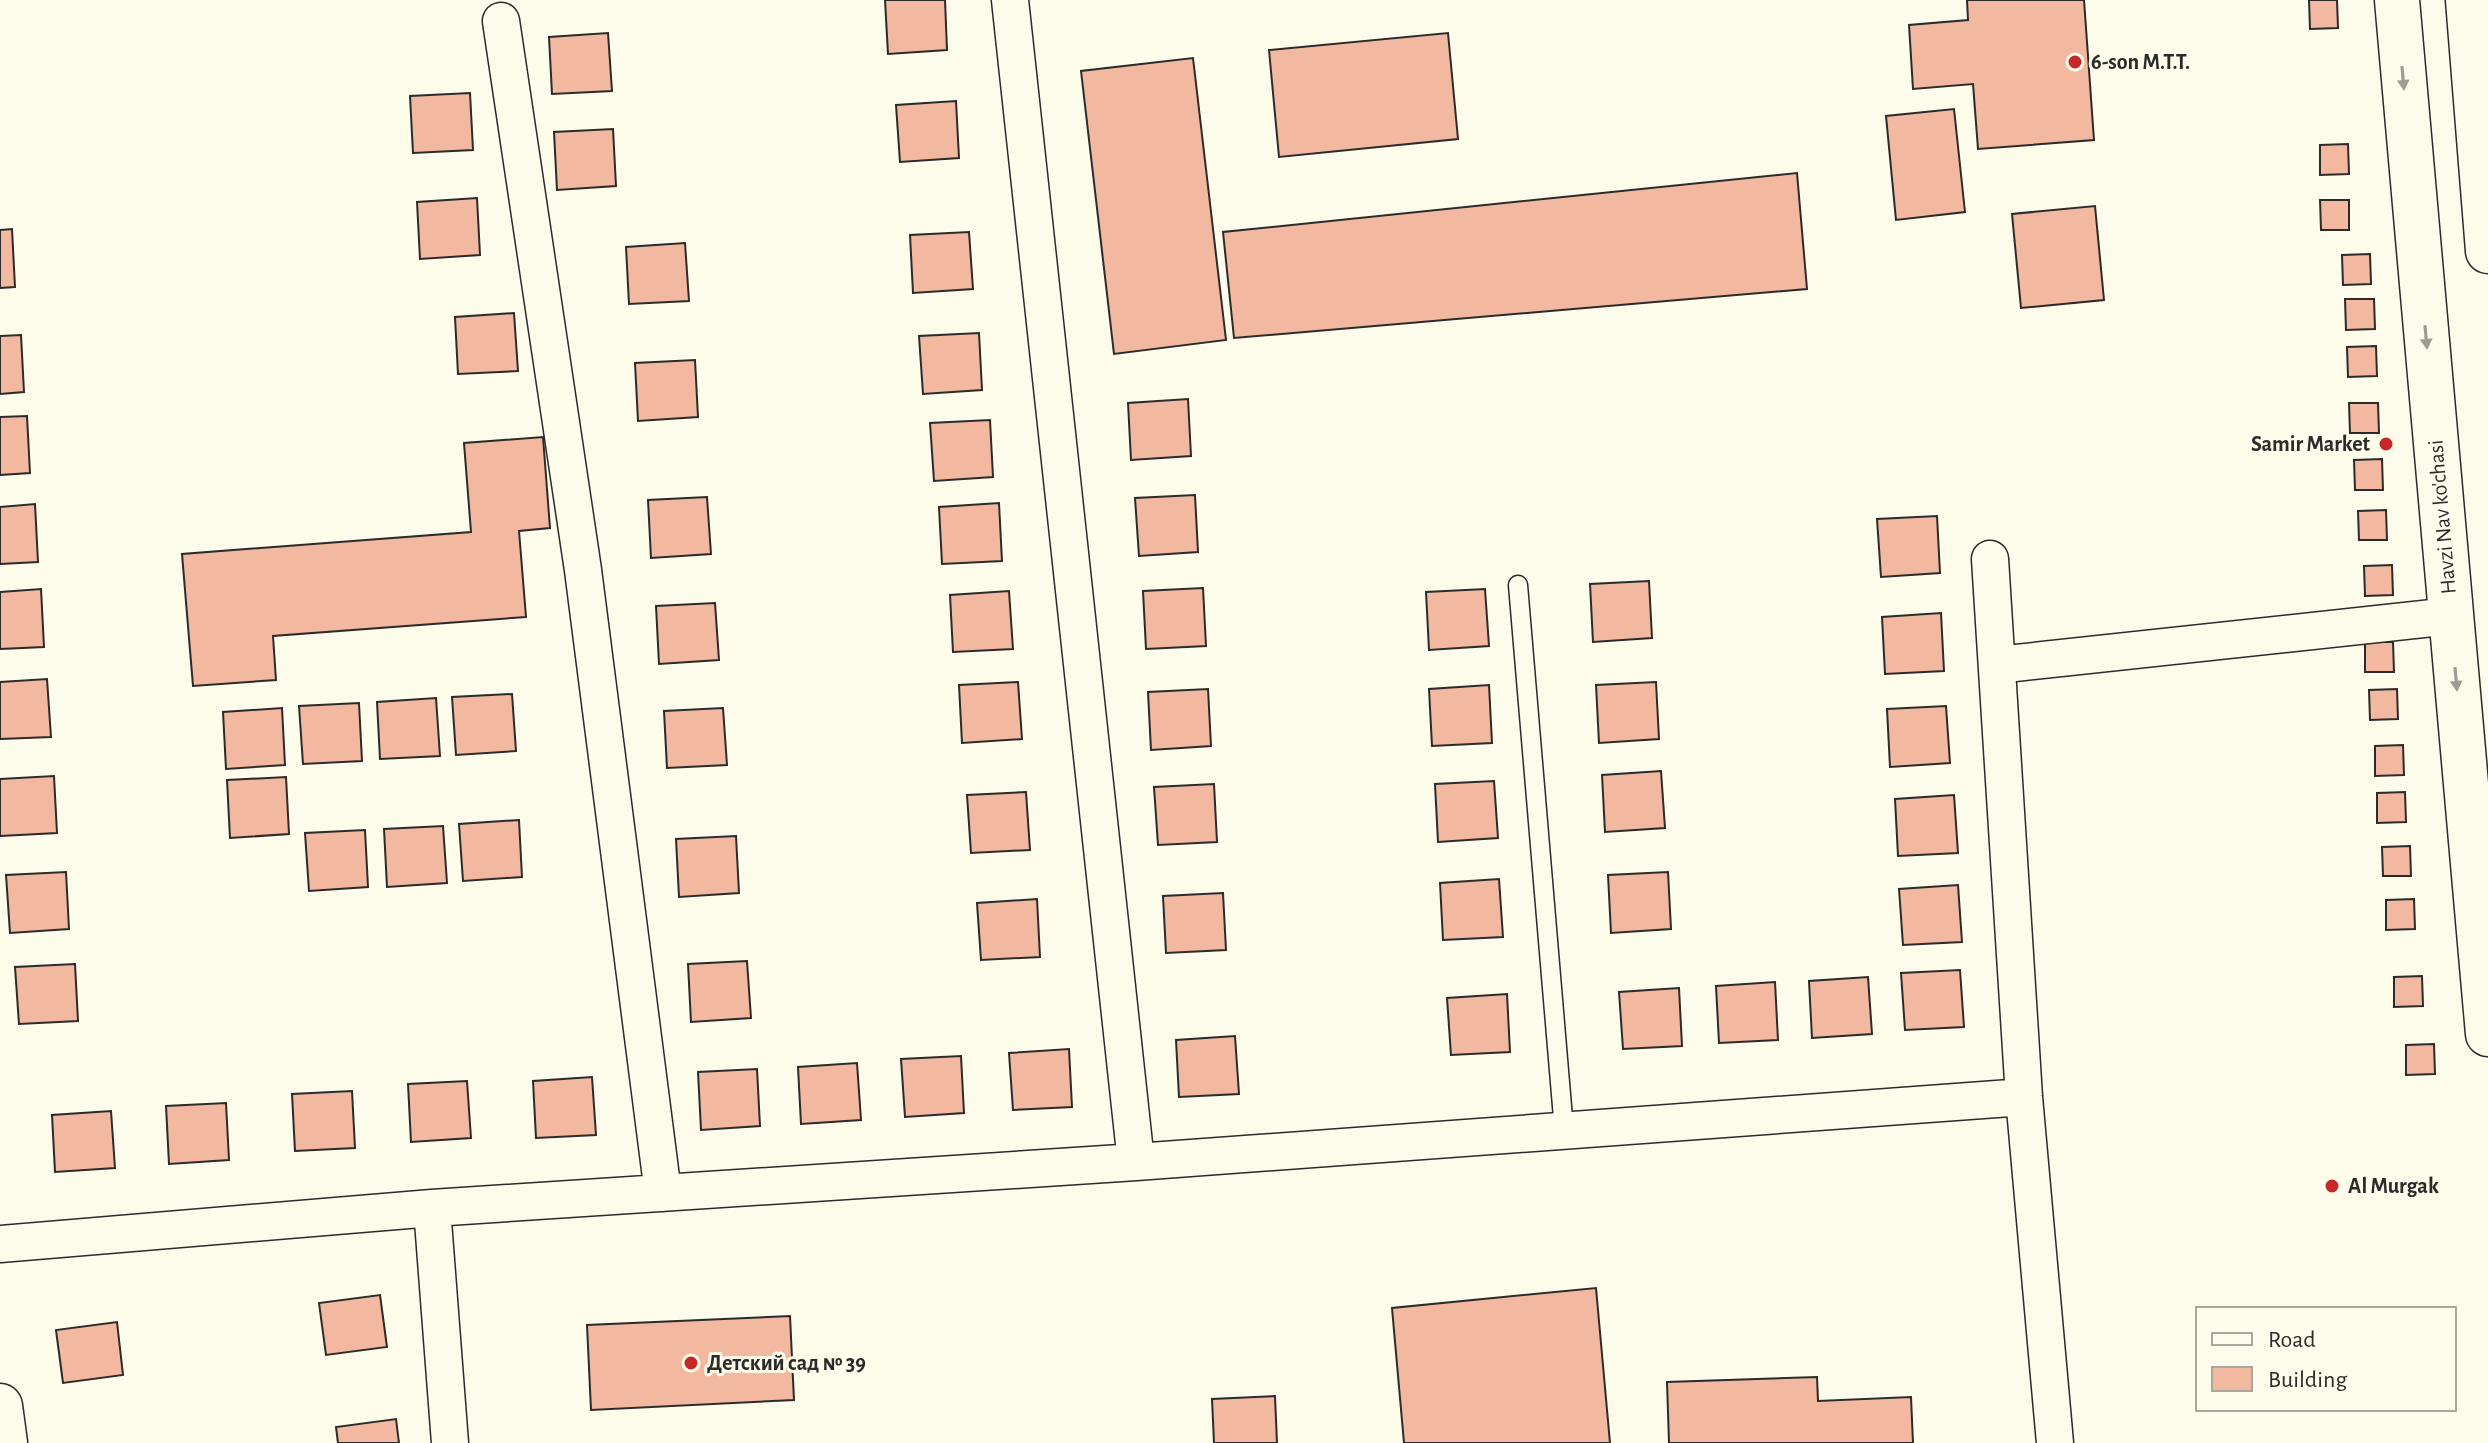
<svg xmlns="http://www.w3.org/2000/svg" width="2488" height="1443" font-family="'Alegreya Sans',sans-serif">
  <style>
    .building { fill: #f2b8a0; stroke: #2b2b2b; stroke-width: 2 }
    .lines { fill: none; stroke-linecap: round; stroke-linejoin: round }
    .lane-casing { stroke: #2b2b2b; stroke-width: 21 }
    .street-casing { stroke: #2b2b2b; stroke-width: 39 }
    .secondary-casing { stroke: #2b2b2b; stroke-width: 47 }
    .primary-casing { stroke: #2b2b2b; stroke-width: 47 }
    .lane { stroke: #fdfbea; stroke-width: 18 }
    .street { stroke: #fdfbea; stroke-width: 36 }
    .secondary { stroke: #fdfbea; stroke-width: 44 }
    .primary { stroke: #fdfbea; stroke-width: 44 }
    .oneway { fill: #9e9d94 }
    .poi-dot { fill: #c62828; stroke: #fdfbea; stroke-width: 3 }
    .labels { text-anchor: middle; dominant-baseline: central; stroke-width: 6; stroke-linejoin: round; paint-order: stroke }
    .poi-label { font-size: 22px; font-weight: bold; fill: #2b2b2b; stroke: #fdfbea; text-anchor: start }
    .street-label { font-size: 22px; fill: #2b2b2b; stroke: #fdfbea }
  </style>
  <rect width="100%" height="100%" fill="#fdfbea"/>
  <path class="building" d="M885,0h60l2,50 -59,4z
    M1967,0h117l10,140 -116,9 -5,-65 -60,5 -4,-64 59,-5z
    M2309,0h28l1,28 -28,1z
    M608,33l4,58 -60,3 -3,-57z
    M1448,33l10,106 -179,18 -10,-107z
    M1193,58l33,282 -112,14 -33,-283z
    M470,93l3,57 -60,3 -3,-57z
    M956,101l3,57 -59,4 -4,-57z
    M1954,109l11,103 -69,8 -10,-104z
    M613,129l3,57 -59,4 -3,-58z
    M2348,144l1,30 -29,1v-30z
    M1797,173l10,116 -573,49 -11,-106z
    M477,198l3,57 -60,4 -3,-57z
    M2320,200h29v30h-28z
    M2095,206l9,94 -83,8 -9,-94z
    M12,229l3,58 -15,1v-58z
    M969,232l4,57 -60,4 -3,-58z
    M685,243l4,58 -60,3 -3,-57z
    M2370,254l1,30 -28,1 -1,-30z
    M2345,299h29l1,30 -29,1z
    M514,313l4,58 -60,3 -3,-57z
    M979,333l3,57 -59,4 -4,-58z
    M21,335l3,57 -24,2v-58z
    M2376,346l1,30 -29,1 -1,-30z
    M695,360l3,57 -60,4 -3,-58z
    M1188,399l3,57 -60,4 -3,-57z
    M2349,403h29l1,30h-29z
    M27,416l3,57 -30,2v-58z
    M990,420l3,57 -59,4 -4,-58z
    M543,437l7,91 -31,3 7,86 -253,19 3,44 -83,6 -11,-132 289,-22 -7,-89z
    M2382,459l1,31h-28l-1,-30z
    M1195,495l3,57 -59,4 -4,-58z
    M707,497l4,57 -60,4 -3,-58z
    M999,503l3,58 -60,3 -3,-57z
    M35,504l3,58 -38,2v-57z
    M2386,510l1,30h-28l-1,-29z
    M1937,516l3,57 -59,4 -4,-58z
    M2392,565l1,30 -28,1 -1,-30z
    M1649,581l3,57 -59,4 -3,-58z
    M1203,588l3,58 -60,3 -3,-58z
    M41,589l3,58 -44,2v-57z
    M1485,589l4,57 -60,4 -3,-58z
    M1009,591l4,58 -60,3 -3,-57z
    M715,603l4,57 -60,4 -3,-58z
    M1941,613l3,58 -59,3 -3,-57z
    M2365,642h28l1,30h-29z
    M47,679l4,58 -51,2v-57z
    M1018,682l4,57 -60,4 -3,-58z
    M1656,682l3,57 -60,4 -3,-58z
    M1489,685l3,58 -60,3 -3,-57z
    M1208,689l3,57 -60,4 -3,-58z
    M2397,689l1,30 -28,1 -1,-30z
    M512,694l4,57 -60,4 -4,-58z
    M436,698l4,58 -60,3 -3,-57z
    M359,703l3,58 -59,3 -4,-58z
    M1946,706l4,57 -60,4 -3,-58z
    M282,708l3,57 -59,4 -3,-57z
    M723,708l4,57 -60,3 -3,-57z
    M2403,745l1,30 -29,1v-30z
    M1661,771l4,57 -60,4 -3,-57z
    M54,776l3,57 -57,3v-57z
    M286,777l3,57 -59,4 -3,-58z
    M1494,781l4,57 -60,4 -3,-58z
    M1214,784l3,58 -59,3 -4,-58z
    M1026,792l4,58 -59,3 -4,-58z
    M2405,792l1,30 -29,1v-30z
    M1954,795l4,58 -60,3 -3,-57z
    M519,820l3,57 -59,4 -4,-57z
    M443,826l4,57 -60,4 -3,-58z
    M365,830l3,57 -59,4 -4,-58z
    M736,836l3,57 -60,4 -3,-58z
    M2410,846l1,30h-28l-1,-29z
    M66,872l3,57 -59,4 -4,-58z
    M1668,872l3,57 -60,4 -3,-58z
    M1499,879l4,58 -60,3 -3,-57z
    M1958,885l4,57 -59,3 -4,-56z
    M1223,893l3,57 -60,3 -3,-57z
    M1037,899l3,58 -59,3 -4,-57z
    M2414,899l1,30 -29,1v-30z
    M747,961l4,57 -60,4 -3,-58z
    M75,964l3,57 -59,3 -4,-57z
    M1960,970l4,57 -59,3 -4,-57z
    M2422,976l1,30 -29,1v-30z
    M1868,977l4,57 -60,4 -3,-57z
    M1775,982l3,58 -59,3 -3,-57z
    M1679,988l3,58 -59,3 -4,-57z
    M1507,994l3,58 -59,3 -4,-57z
    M1235,1036l4,58 -60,3 -3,-57z
    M2434,1044l1,30 -29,1v-30z
    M1069,1049l3,58 -59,3 -4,-57z
    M961,1056l3,57 -59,4 -4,-58z
    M857,1063l4,57 -60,4 -3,-57z
    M757,1069l3,57 -59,4 -3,-58z
    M592,1077l4,58 -60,3 -3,-57z
    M467,1081l4,57 -60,4 -3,-58z
    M352,1091l3,57 -60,3 -3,-57z
    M226,1103l3,57 -60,4 -3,-58z
    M111,1111l4,57 -60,4 -3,-57z
    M1596,1288l14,155h-206l-12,-135z
    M380,1295l7,52 -61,8 -7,-52z
    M790,1316l4,84 -203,10 -4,-85z
    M117,1322l6,53 -60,8 -7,-53z
    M1817,1377l1,24 93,-4 2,46h-244l-2,-61z
    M1275,1396l2,47h-63l-2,-44z
    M396,1419l3,24h-61l-2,-16z"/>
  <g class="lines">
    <g class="lane-casing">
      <path id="lane" d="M1518,585l46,545"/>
    </g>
    <g class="street-casing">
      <path id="street" d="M1010,0l126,1162
        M501,21l82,549 80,623
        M1990,559l34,538 31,346
        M1997,665l454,-49
        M432,1208l18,235
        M0,1244l432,-36 704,-46 888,-65"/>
    </g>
    <g class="secondary-casing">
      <path id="secondary" d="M0,1406l5,37"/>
    </g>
    <g class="primary-casing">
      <path id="primary" d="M2397,0l91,1034
        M2468,0l20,251"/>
    </g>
    <use href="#lane" class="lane"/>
    <use href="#street" class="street"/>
    <use href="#secondary" class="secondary"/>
    <use href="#primary" class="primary"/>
  </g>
  <defs><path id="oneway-solid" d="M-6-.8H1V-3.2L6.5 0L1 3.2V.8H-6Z" transform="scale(2)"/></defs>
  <g class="oneway">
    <use href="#oneway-solid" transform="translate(2403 78) rotate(85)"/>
    <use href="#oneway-solid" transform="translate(2426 337) rotate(85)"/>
    <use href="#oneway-solid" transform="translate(2456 679) rotate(85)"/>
  </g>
  <g class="poi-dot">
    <circle cx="2075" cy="62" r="8"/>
    <circle cx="2386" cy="444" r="8"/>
    <circle cx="2332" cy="1186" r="8"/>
    <circle cx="691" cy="1363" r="8"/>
  </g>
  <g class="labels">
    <g class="poi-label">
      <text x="2091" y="62">6-son M.T.T.</text>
      <text x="2370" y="444" text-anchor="end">Samir Market</text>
      <text x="2348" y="1186">Al Murgak</text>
      <text x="707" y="1363">Детский сад № 39</text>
    </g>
    <g class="street-label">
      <text transform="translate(2442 517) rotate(-95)">Havzi Nav ko'chasi</text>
    </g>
  </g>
  <rect x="2196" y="1307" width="260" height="104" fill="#fdfbea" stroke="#a9a89e" stroke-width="2"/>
  <rect x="2212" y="1333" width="40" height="12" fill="#fdfbea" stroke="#a9a89e" stroke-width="2"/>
  <text x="2268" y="1347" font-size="24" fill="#2b2b2b">Road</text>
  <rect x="2212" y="1367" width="40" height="24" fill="#f2b8a0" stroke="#a9a89e" stroke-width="2"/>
  <text x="2268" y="1387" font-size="24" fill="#2b2b2b">Building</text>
</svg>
